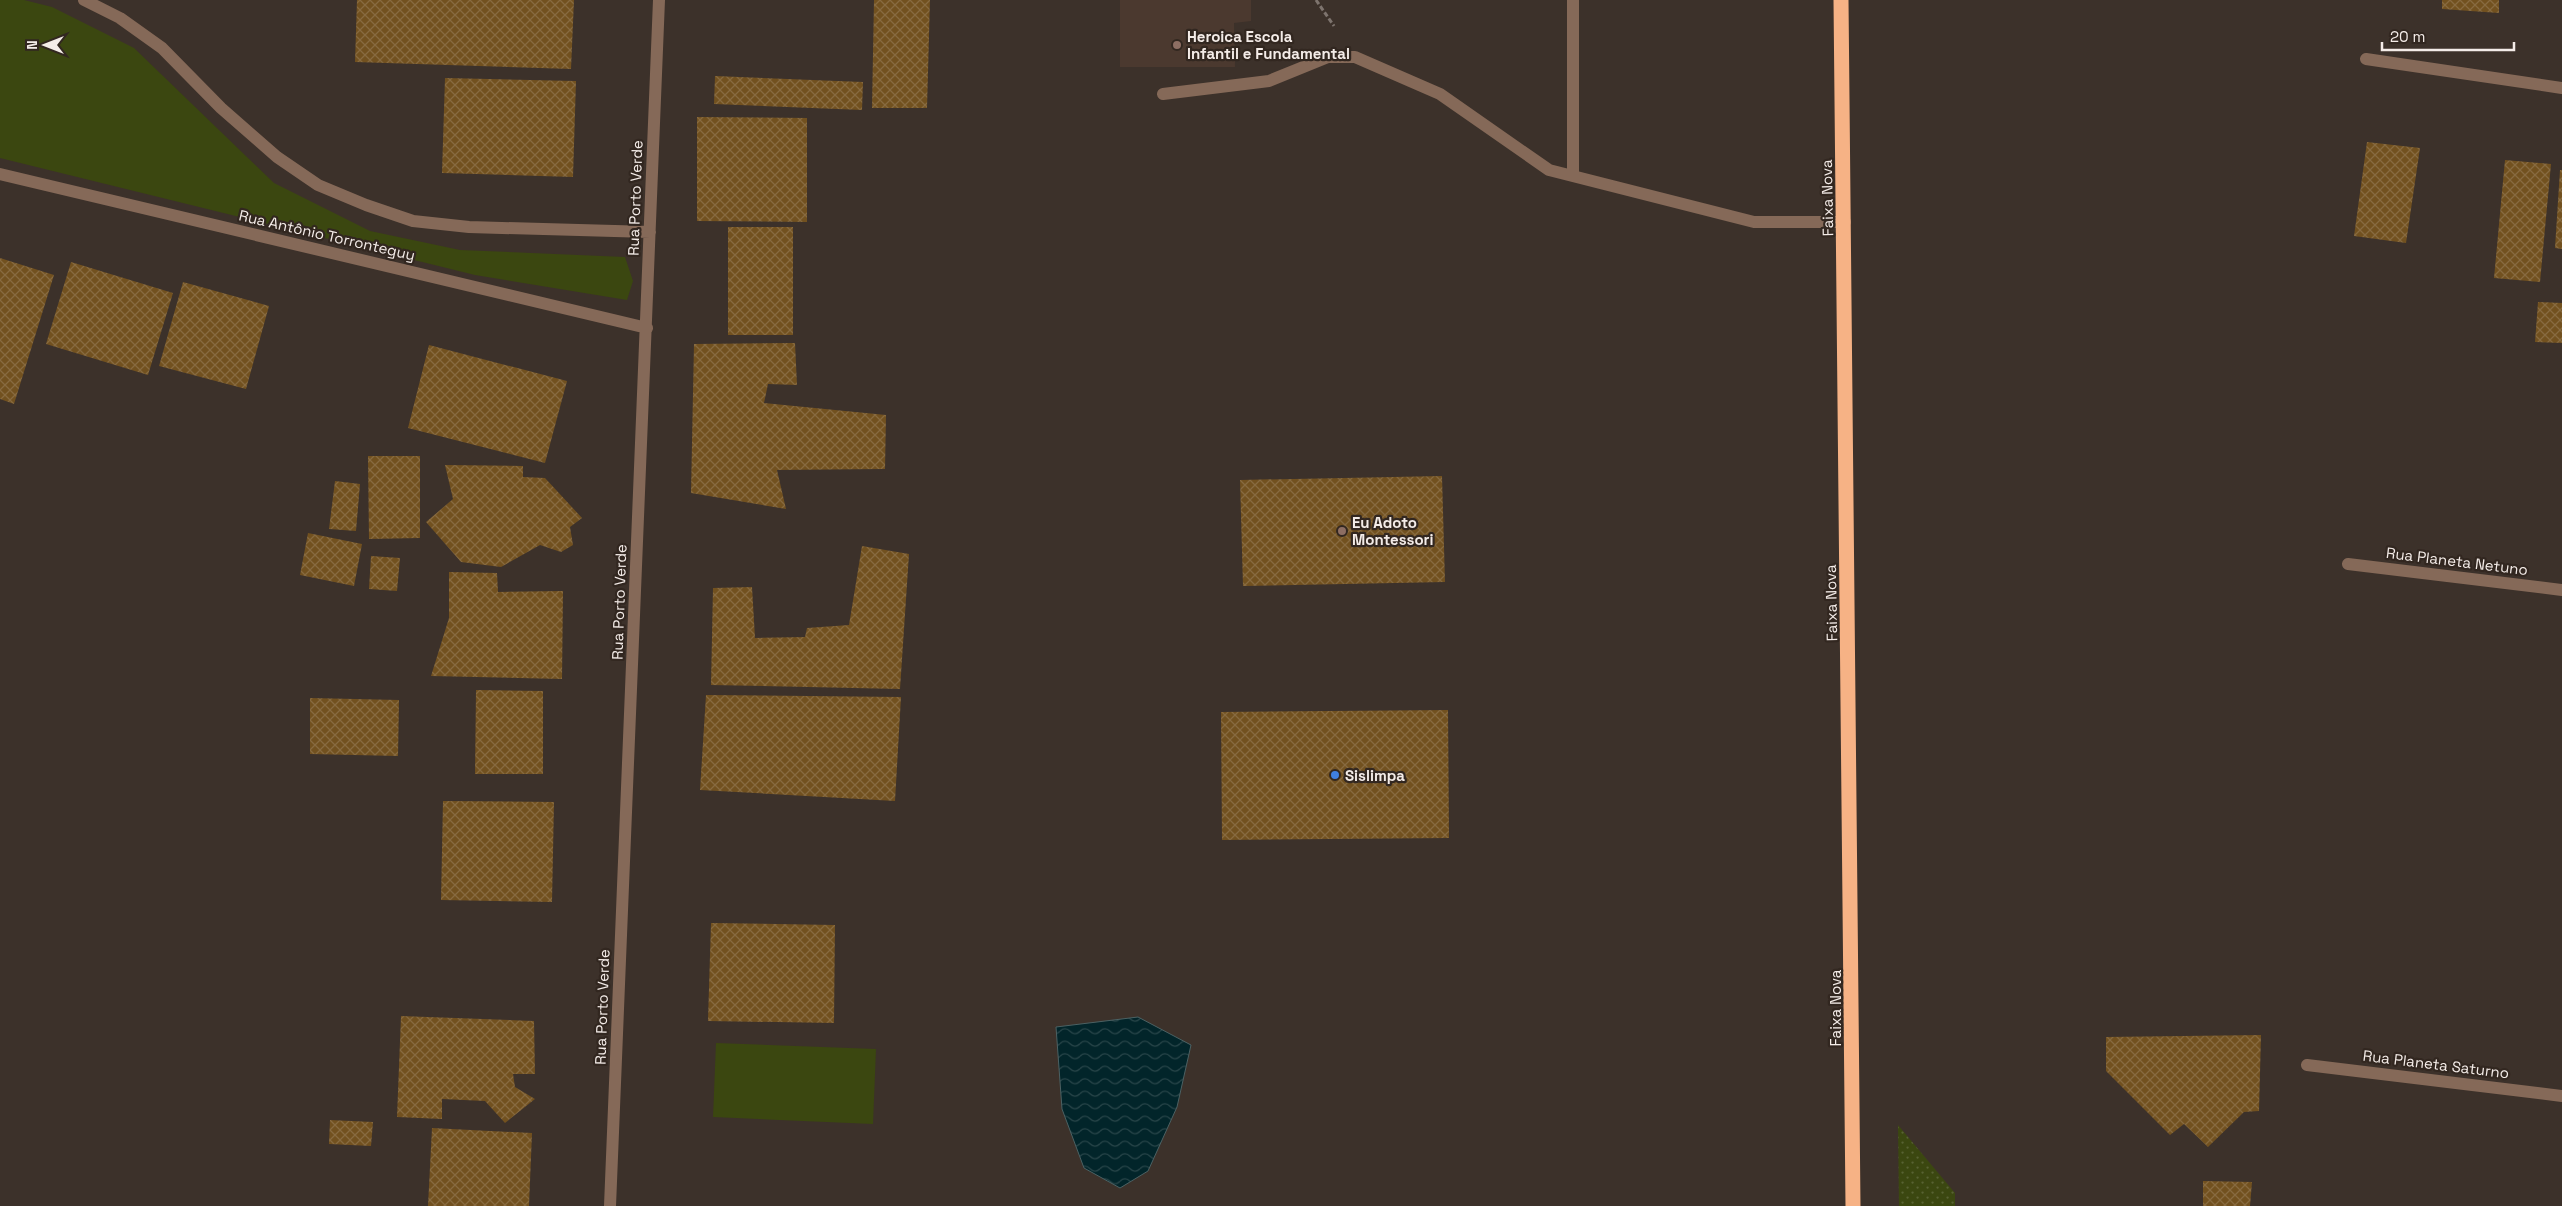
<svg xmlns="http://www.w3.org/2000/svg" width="2562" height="1206" font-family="'Space Grotesk',sans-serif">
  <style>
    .built { fill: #4b392f }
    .grass { fill: url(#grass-dots) }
    .park { fill: #3b4710 }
    .water { fill: url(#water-waves); stroke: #4b6163 }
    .building { fill: url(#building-cross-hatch) }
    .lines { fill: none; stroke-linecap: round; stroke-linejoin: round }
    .path { stroke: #7e746e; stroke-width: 3; stroke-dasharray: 5 2.5; stroke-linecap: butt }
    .minor { stroke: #856958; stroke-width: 12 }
    .highway { stroke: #f6b285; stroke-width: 15 }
    .education-dot { fill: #8d6e63; stroke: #322720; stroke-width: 2 }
    .shop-dot { fill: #3f7fe0; stroke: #322720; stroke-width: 2 }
    .labels { text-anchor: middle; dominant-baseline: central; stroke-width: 4.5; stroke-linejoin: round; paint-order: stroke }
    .poi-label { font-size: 15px; font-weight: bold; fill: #f4ece8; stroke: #322720; text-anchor: start }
    .street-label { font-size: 15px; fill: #f4ece8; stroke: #322720 }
  </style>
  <defs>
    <pattern id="grass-dots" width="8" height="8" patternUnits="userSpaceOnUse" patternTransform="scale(1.25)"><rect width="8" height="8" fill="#3b4710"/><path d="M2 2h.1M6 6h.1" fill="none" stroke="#586233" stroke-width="1.8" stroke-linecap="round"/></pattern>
    <pattern id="water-waves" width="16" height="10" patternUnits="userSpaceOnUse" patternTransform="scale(1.25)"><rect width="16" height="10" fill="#02252a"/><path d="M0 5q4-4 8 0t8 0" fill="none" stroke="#284549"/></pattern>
    <pattern id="building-cross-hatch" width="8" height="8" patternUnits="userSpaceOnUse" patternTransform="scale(1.25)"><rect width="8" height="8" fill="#72511f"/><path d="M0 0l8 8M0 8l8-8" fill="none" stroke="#876a40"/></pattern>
  </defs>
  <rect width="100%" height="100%" fill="#3c312a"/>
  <path class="built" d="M1120,0h131v21l-17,2 1,44h-115z"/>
  <path class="grass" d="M1898,1125l57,68v13h-56z"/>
  <path class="park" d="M0,0h24l28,7 82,41 140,135 96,48 90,19 165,7 8,24 -6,19 -152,-25 -475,-117z
    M716,1043l160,6 -3,75 -160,-7z"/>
  <path class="water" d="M1138,1017l53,28 -14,62 -29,64 -28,17 -36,-20 -22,-59 -6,-82z"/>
  <path class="building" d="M357,0h217l-3,69 -216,-7z
    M874,0h56l-3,108h-55z
    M2442,0h57v13l-57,-4z
    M715,76l148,6 -1,28 -148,-6z
    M445,78l131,3 -3,96 -131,-4z
    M697,117l110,1v104l-110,-1z
    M2367,142l53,6 -14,95 -52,-7z
    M2505,160l46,4 -11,118 -46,-4z
    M2560,170h2v79l-7,-1z
    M728,227h65v108h-65z
    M0,258l54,17 -40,129 -14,-5z
    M71,262l102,31 -25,82 -102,-31z
    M183,282l86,24 -23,83 -87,-23z
    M2538,302l24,1v40l-27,-1z
    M795,343l2,42 -29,-1 -4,19 122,12 -1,54 -108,1 9,39 -95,-16 3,-149z
    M429,345l138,36 -22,82 -137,-35z
    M368,456h52v82l-51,1z
    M445,465l78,1v11l22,1 37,40 -12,9 3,18 -12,7 -21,-7 -39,22 -40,-5 -35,-40 27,-23z
    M1442,476l3,106 -202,4 -3,-106z
    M335,481l25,3 -4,47 -27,-2z
    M308,533l54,11 -8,42 -54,-11z
    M862,546l47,8 -9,135 -189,-4 2,-97 39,-1 3,51 50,-1 2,-9 42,-3z
    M371,556l29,2 -3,33 -28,-2z
    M449,572l48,1 1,19 65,-1 -1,88 -131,-3 18,-58z
    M476,690l67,1v83h-68z
    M706,695l195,2 -6,104 -195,-11z
    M310,698l89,2 -1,56 -88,-2z
    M1448,710l1,128 -227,2 -1,-128z
    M443,801l111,1 -2,100 -111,-2z
    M711,923l124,2 -1,98 -126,-2z
    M401,1016l133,5 1,53h-22l2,13 20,12 -30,24 -20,-22 -43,-2v20l-45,-2z
    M2261,1035l-2,76 -15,1 -36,35 -24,-23 -14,11 -64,-64v-34z
    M330,1120l43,2 -2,24 -42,-2z
    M432,1128l100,5 -3,73h-101z
    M2203,1181l49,1 -2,24h-47z"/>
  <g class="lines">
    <path class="path" d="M1316,0l18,26"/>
    <path class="minor" d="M84,0l36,18 42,30 59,60 56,49 41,28 48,20 47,16 56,6 181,5
      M2366,59l196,29
      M1163,94l106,-13 59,-24h27l85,37 109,76 205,52h91
      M0,174l647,154
      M1573,176v-176
      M2348,564l214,26
      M2307,1065l255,31
      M610,1206l49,-1206"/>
    <path class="highway" d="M1841,0l12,1206"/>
  </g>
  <g class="education-dot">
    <circle cx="1177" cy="45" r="5"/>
    <circle cx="1342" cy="531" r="5"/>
  </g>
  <circle class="shop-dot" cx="1335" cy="775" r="5"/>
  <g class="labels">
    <g class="poi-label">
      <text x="1187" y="36">Heroica Escola<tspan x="1187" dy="17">Infantil e Fundamental</tspan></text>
      <text x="1352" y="522">Eu Adoto<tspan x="1352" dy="17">Montessori</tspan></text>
      <text x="1345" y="775">Sislimpa</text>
    </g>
    <g class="street-label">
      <text transform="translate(635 198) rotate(-88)">Rua Porto Verde</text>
      <text transform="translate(1827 198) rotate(-91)">Faixa Nova</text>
      <text transform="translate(327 235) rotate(13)">Rua Antônio Torronteguy</text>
      <text transform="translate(2457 561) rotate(7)">Rua Planeta Netuno</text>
      <text transform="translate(619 602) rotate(-88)">Rua Porto Verde</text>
      <text transform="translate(1831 603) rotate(-91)">Faixa Nova</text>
      <text transform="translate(602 1007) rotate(-88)">Rua Porto Verde</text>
      <text transform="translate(1835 1008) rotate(-90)">Faixa Nova</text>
      <text transform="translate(2436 1064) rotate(7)">Rua Planeta Saturno</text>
    </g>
  </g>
  <g transform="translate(45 45) rotate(270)" stroke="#322720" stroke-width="4" paint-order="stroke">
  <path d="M0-4L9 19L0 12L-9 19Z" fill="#f4ece8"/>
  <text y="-8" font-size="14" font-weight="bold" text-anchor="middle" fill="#f4ece8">N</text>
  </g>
  <path d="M2382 42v8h132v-8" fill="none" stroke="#f4ece8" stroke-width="2.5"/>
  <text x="2390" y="42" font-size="15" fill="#f4ece8" stroke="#322720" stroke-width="4" paint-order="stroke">20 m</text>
</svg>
